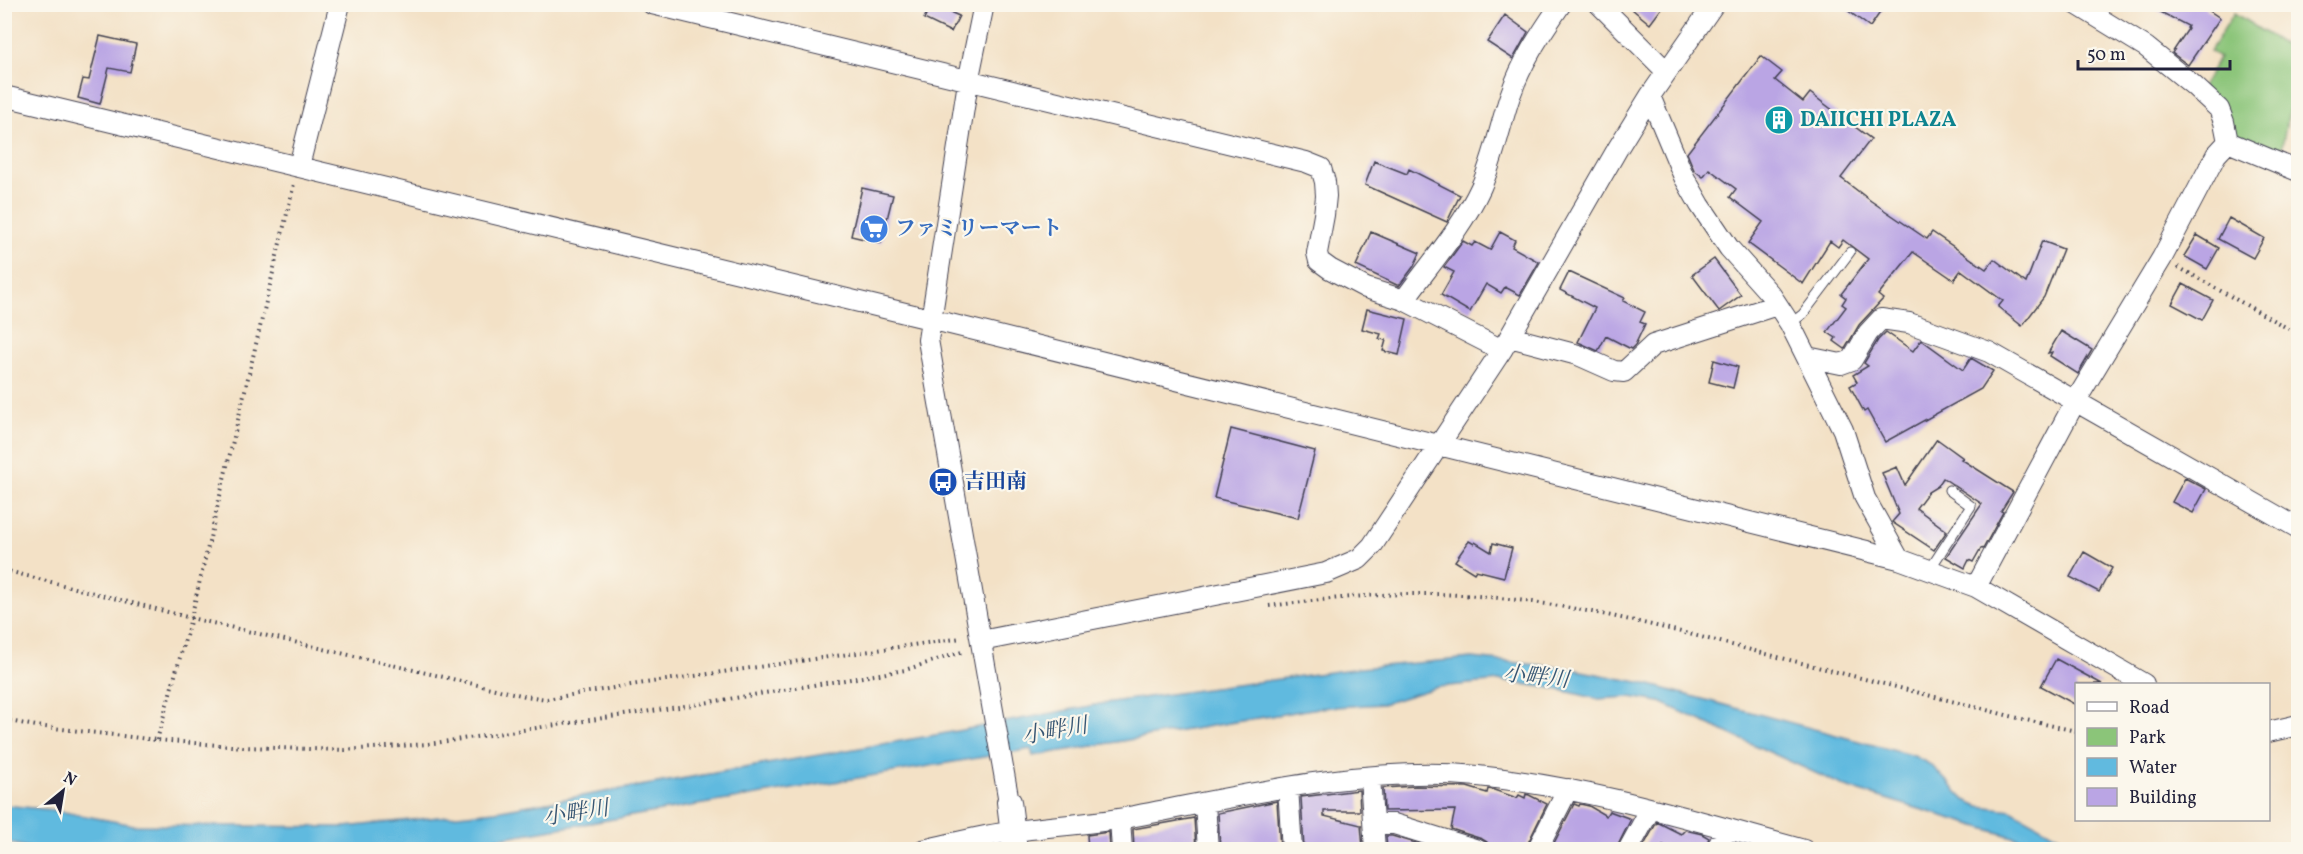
<svg xmlns="http://www.w3.org/2000/svg" width="2303" height="854" font-family="Vollkorn,'Noto Serif JP',serif">
  <style>
    .green { fill: #8bc579; stroke: #56745a; stroke-width: 1.5 }
    .water { fill: #61badf; stroke: #426e8d; stroke-width: 1.5 }
    .building { fill: #baa5e4 }
    .lines { fill: none; stroke-linecap: round; stroke-linejoin: round }
    .service-casing { stroke: #413f50; stroke-width: 11 }
    .minor-casing { stroke: #413f50; stroke-width: 22 }
    .tertiary-casing { stroke: #413f50; stroke-width: 26 }
    .path { stroke: #413f50; stroke-width: 4; stroke-dasharray: 1.5 4.5; stroke-linecap: butt }
    .service { stroke: #fff; stroke-width: 9 }
    .minor { stroke: #fff; stroke-width: 20 }
    .tertiary { stroke: #fff; stroke-width: 24 }
    .labels { text-anchor: middle; dominant-baseline: central; stroke-width: 4.5; stroke-linejoin: round; paint-order: stroke }
    .culture-label { font-size: 21px; font-weight: bold; fill: #0d838f; stroke: #fbf7ec; text-anchor: start }
    .shop-label { font-size: 21px; font-weight: bold; fill: #366cbe; stroke: #fbf7ec; text-anchor: start }
    .transit-label { font-size: 21px; font-weight: bold; fill: #164399; stroke: #fbf7ec; text-anchor: start }
    .water-label { font-size: 22px; font-style: italic; fill: #385774; stroke: #fbf7ec }
  </style>
  <rect width="100%" height="100%" fill="#fbf7ec"/>
  <filter id="ink" filterUnits="userSpaceOnUse"><feTurbulence type="fractalNoise" baseFrequency=".0167" numOctaves="2"/><feDisplacementMap in="SourceGraphic" scale="12" xChannelSelector="R" yChannelSelector="G"/><feConvolveMatrix kernelMatrix="1 2 1 2 8 2 1 2 1" color-interpolation-filters="sRGB"/></filter>
  <filter id="wash" filterUnits="userSpaceOnUse"><feTurbulence type="fractalNoise" baseFrequency=".008" numOctaves="4" result="noise"/><feDisplacementMap in="SourceGraphic" scale="24" xChannelSelector="R" yChannelSelector="G"/><feGaussianBlur stdDeviation="1.35" result="paint"/><feColorMatrix in="noise" values="0 0 0 0 0 0 0 0 0 0 0 0 0 0 0 0 0 1.4 0 .05"/><feComposite in="paint" operator="in"/></filter>
  <g filter="url(#wash)">
    <rect width="100%" height="100%" fill="#f3e1c6"/>
    <path class="green" d="M2234,13l64,41v13l-18,89 -43,-19 -35,-50 17,-30 -9,-6z"/>
    <path class="water" d="M1472,658l94,10 77,15 271,73 17,9 34,35 14,6 32,4 54,30 63,9h-75l-207,-62 -186,-85 -30,-5 -32,2 -46,-11 -52,-7 -62,6 -55,17 -65,4 -285,48 -2,-7 -596,100h-401l-29,-7 -1,-37 49,5 81,15 211,2 150,-16 446,-77 170,-32 249,-34z"/>
    <g id="blocks">
      <path class="building" d="M931,4l28,12 -8,16 -27,-13z
        M1626,4h39l-15,20z
        M1839,4h47l-16,23z
        M2145,4h54l21,14 -32,47 -16,-12 16,-24 -1,-1 1,-2z
        M1505,15l23,17 -15,27 -26,-17z
        M100,36l36,8 -6,28 -21,-4 -9,36 -22,-6 5,-19 6,1z
        M1761,56l21,16 -7,8 28,22 7,-9 61,46 -30,39 30,23 56,38 5,-7 54,37 8,-10 32,24 16,-42 21,8 -19,48 -22,29 -24,-19 5,-6 -42,-31 -7,10 -41,-28 -35,43 5,4 -24,26 -14,24 -11,-8 2,-3 -9,-6 19,-25 -4,-3 4,-6 -5,-4 27,-35 -25,-19 -5,7 -8,-6 -27,43 -55,-41 15,-21 -33,-25 6,-8 -27,-20 -6,8 -9,-7 -7,-17z
        M1374,161l33,13 2,-5 51,26 -13,27 -82,-37z
        M862,188l31,7 -12,48 -30,-7z
        M2229,218l35,20 -11,20 -35,-19z
        M1371,232l49,21 -6,13 -15,20 -43,-20z
        M1500,232l15,8 -3,7 27,15 -19,33 -15,-8 -4,6 -15,-9 -16,28 -29,-17 13,-23 -10,-5 19,-26 9,5 3,-4 15,8z
        M2197,235l22,13 -12,21 -23,-13z
        M1714,259l27,36 -22,16 -27,-36z
        M1569,272l56,26 -2,3 22,11 -5,10 5,2 -10,21 -4,4 -25,-13 -8,15 -20,-9 17,-34 -35,-18z
        M2183,284l30,16 -11,20 -30,-16z
        M1367,309l40,10 -8,36 -16,-4 3,-11 -7,-1 2,-5 -19,-5z
        M2061,331l31,19 -14,24 -28,-18 2,-4 -4,1z
        M1886,332l27,19 8,-11 2,1 40,29 8,-12 22,13 -12,18 -96,53 -18,-32 -3,2 -14,-26 7,-4 -4,-7 15,-9 -4,-3 14,-23z
        M1714,360l24,7 -5,21 -24,-6z
        M1231,429l84,22 -17,67 -84,-20z
        M1937,439l26,19 -2,1 52,33 -12,19 2,1 -20,37 -2,-1 -8,14 -4,-2 -4,8 -19,-11 36,-53 -39,-26 -5,8 -10,6 -12,16 31,23 -13,19 -42,-28 7,-8 -17,-41 15,-6 8,18z
        M2185,478l21,11 -13,24 -21,-11z
        M1469,541l5,3 1,-2 16,10 2,-9 19,5 -8,29 -28,-7 -2,3 -19,-12z
        M2084,552l28,16 -13,24 -29,-15z
        M2056,659l46,25h-26v21l-35,-19z
        M1415,786l52,1 20,6 1,-4 6,1 23,8 2,-3 6,3 1,-4 3,1 18,9 -22,45h-35l-3,-7 -5,-3 -31,-10 4,-19 -71,1 -1,-23z
        M1359,790l1,21h-36v5l37,9 2,24h-59l-3,-52z
        M1277,801l3,48h-60l-2,-36z
        M1574,804l5,2 1,-2 9,2 17,10 3,-5 22,8 -15,30h-65z
        M1194,818l2,31h-62l-1,-20z
        M1657,822l24,12 4,-4 17,4 7,4 -5,11h-32l-9,-4 -3,4h-18z
        M1109,832l1,17h-22l-1,-14z
        M1386,836h6l44,13h-49z"/>
    </g>
  </g>
  <g filter="url(#ink)">
    <use href="#blocks" fill-opacity="0" stroke="#413f50" stroke-width="1.5"/>
    <g class="lines">
      <g class="service-casing">
        <path id="service" d="M1790,324l13,-10 47,-62
          M1930,569l41,-63 -22,-16"/>
      </g>
      <g class="minor-casing">
        <path id="minor" d="M652,4l654,158 15,6 4,14 1,14 -2,19 -7,38 2,8 11,8 36,19 38,12 98,50
          M984,4l-16,78 -40,258 81,462
          M1599,4l67,67
          M2076,4l70,43 47,38 26,24 5,13 4,20
          M4,96l926,223 969,240 77,28 168,97
          M1650,96l34,81 16,28 29,43 42,47 19,29 53,106 22,68 34,61
          M299,166l41,-162
          M1404,300c26,-36 58,-72 77,-113 13,-29 19,-61 29,-91 12,-35 30,-61 51,-92
          M1510,337l68,18 36,16 10,1 29,-27 124,-40
          M1807,357l34,7 11,-4 16,-27 13,-14 28,4 80,29 309,176
          M1976,587l99,-185 87,-144 54,-103 12,-13 70,29
          M981,641l345,-68 33,-14 13,-13 130,-196 116,-202 32,-52 64,-92
          M2268,732l30,-7
          M1370,777l5,73
          M1288,787l4,63
          M1205,803l3,47
          M1120,819l2,31
          M1375,824h19l84,26
          M923,850c31,-7 62,-15 93,-19 36,-5 72,-7 108,-13 114,-21 237,-53 354,-42 111,11 219,45 326,74
          M1537,850l31,-61
          M1628,850l22,-40
          M1716,850l11,-21"/>
      </g>
      <g class="tertiary-casing">
        <path id="tertiary" d="M1009,802l6,48"/>
      </g>
      <path class="path" d="M2178,267l120,67
        M4,570l187,48 334,78 22,3 84,-14 331,-47
        M1269,606c50,-6 99,-12 149,-12 119,-1 234,30 348,60 87,22 173,44 260,66l50,11
        M4,720l32,6 121,14 86,7 102,3 83,-6 264,-39 213,-35 60,-19
        M157,740l34,-122 103,-434"/>
      <use href="#service" class="service"/>
      <use href="#minor" class="minor"/>
      <use href="#tertiary" class="tertiary"/>
    </g>
  </g>
  <defs>
    <g id="building-disc" transform="scale(1.5)"><circle r="9.5" fill="#0f9aa8" stroke="#fbf7ec"/><path d="M-4-6H4V6H1V3H-1V6H-4ZM-2.5-4.3h1.7v1.8h-1.7ZM.8-4.3h1.7v1.8H.8ZM-2.5-1h1.7V.8h-1.7ZM.8-1h1.7V.8H.8Z" fill="#fff"/></g>
    <g id="supermarket-disc" transform="scale(1.5)"><circle r="9.5" fill="#3f7fe0" stroke="#fbf7ec"/><path d="M-6-5.5h2.5l.6 2H6L4.5 2H-2.5L-4.4-4H-6ZM-1.5 3.2a1.3 1.3 0 1 0 .1 0ZM3 3.2a1.3 1.3 0 1 0 .1 0Z" fill="#fff"/></g>
    <g id="bus-disc" transform="scale(1.5)"><circle r="9.5" fill="#1a4fb4" stroke="#fbf7ec"/><path d="M-5-6H5V4H4V6H2V4H-2V6H-4V4H-5ZM-3.5-4V0h7V-4ZM-3.5 1.2v1.5H-2V1.2ZM2 1.2v1.5H3.5V1.2Z" fill="#fff"/></g>
  </defs>
  <g fill-rule="evenodd">
    <use href="#building-disc" x="1779" y="120"/>
    <use href="#supermarket-disc" x="874" y="229"/>
    <use href="#bus-disc" x="943" y="482"/>
  </g>
  <g class="labels">
    <g class="culture-label">
      <text x="1800" y="120">DAIICHI PLAZA</text>
    </g>
    <g class="shop-label">
      <text x="895" y="229">ファミリーマート</text>
    </g>
    <g class="transit-label">
      <text x="964" y="482">吉田南</text>
    </g>
    <g class="water-label">
      <text transform="translate(1536 678) rotate(6)">小畔川</text>
      <text transform="translate(1055 732) rotate(-10)">小畔川</text>
      <text transform="translate(576 814) rotate(-9)">小畔川</text>
    </g>
  </g>
  <rect width="2303" height="854" fill="none" stroke="#fbf7ec" stroke-width="24"/>
  <rect x="2075" y="683" width="195" height="138" fill="#fbf7ec" stroke="#a4a2a5" stroke-width="1.5"/>
  <rect x="2087" y="702" width="30" height="9" fill="#ffffff" stroke="#a4a2a5" stroke-width="1.5"/>
  <text x="2129" y="713" font-size="18" fill="#22223b">Road</text>
  <rect x="2087" y="728" width="30" height="18" fill="#8bc579" stroke="#a4a2a5" stroke-width="1.5"/>
  <text x="2129" y="743" font-size="18" fill="#22223b">Park</text>
  <rect x="2087" y="758" width="30" height="18" fill="#61badf" stroke="#a4a2a5" stroke-width="1.5"/>
  <text x="2129" y="773" font-size="18" fill="#22223b">Water</text>
  <rect x="2087" y="788" width="30" height="18" fill="#baa5e4" stroke="#a4a2a5" stroke-width="1.5"/>
  <text x="2129" y="803" font-size="18" fill="#22223b">Building</text>
  <g transform="translate(63 791) rotate(30)" stroke="#fbf7ec" stroke-width="4.5" paint-order="stroke">
  <path d="M0-4.5L10 22L0 15L-10 22Z" fill="#22223b"/>
  <text y="-9" font-size="16" font-weight="bold" text-anchor="middle" fill="#22223b">N</text>
  </g>
  <path d="M2078 60v9h152v-9" fill="none" stroke="#22223b" stroke-width="3"/>
  <text x="2087" y="60" font-size="18" fill="#22223b" stroke="#fbf7ec" stroke-width="4.5" paint-order="stroke">50 m</text>
</svg>
